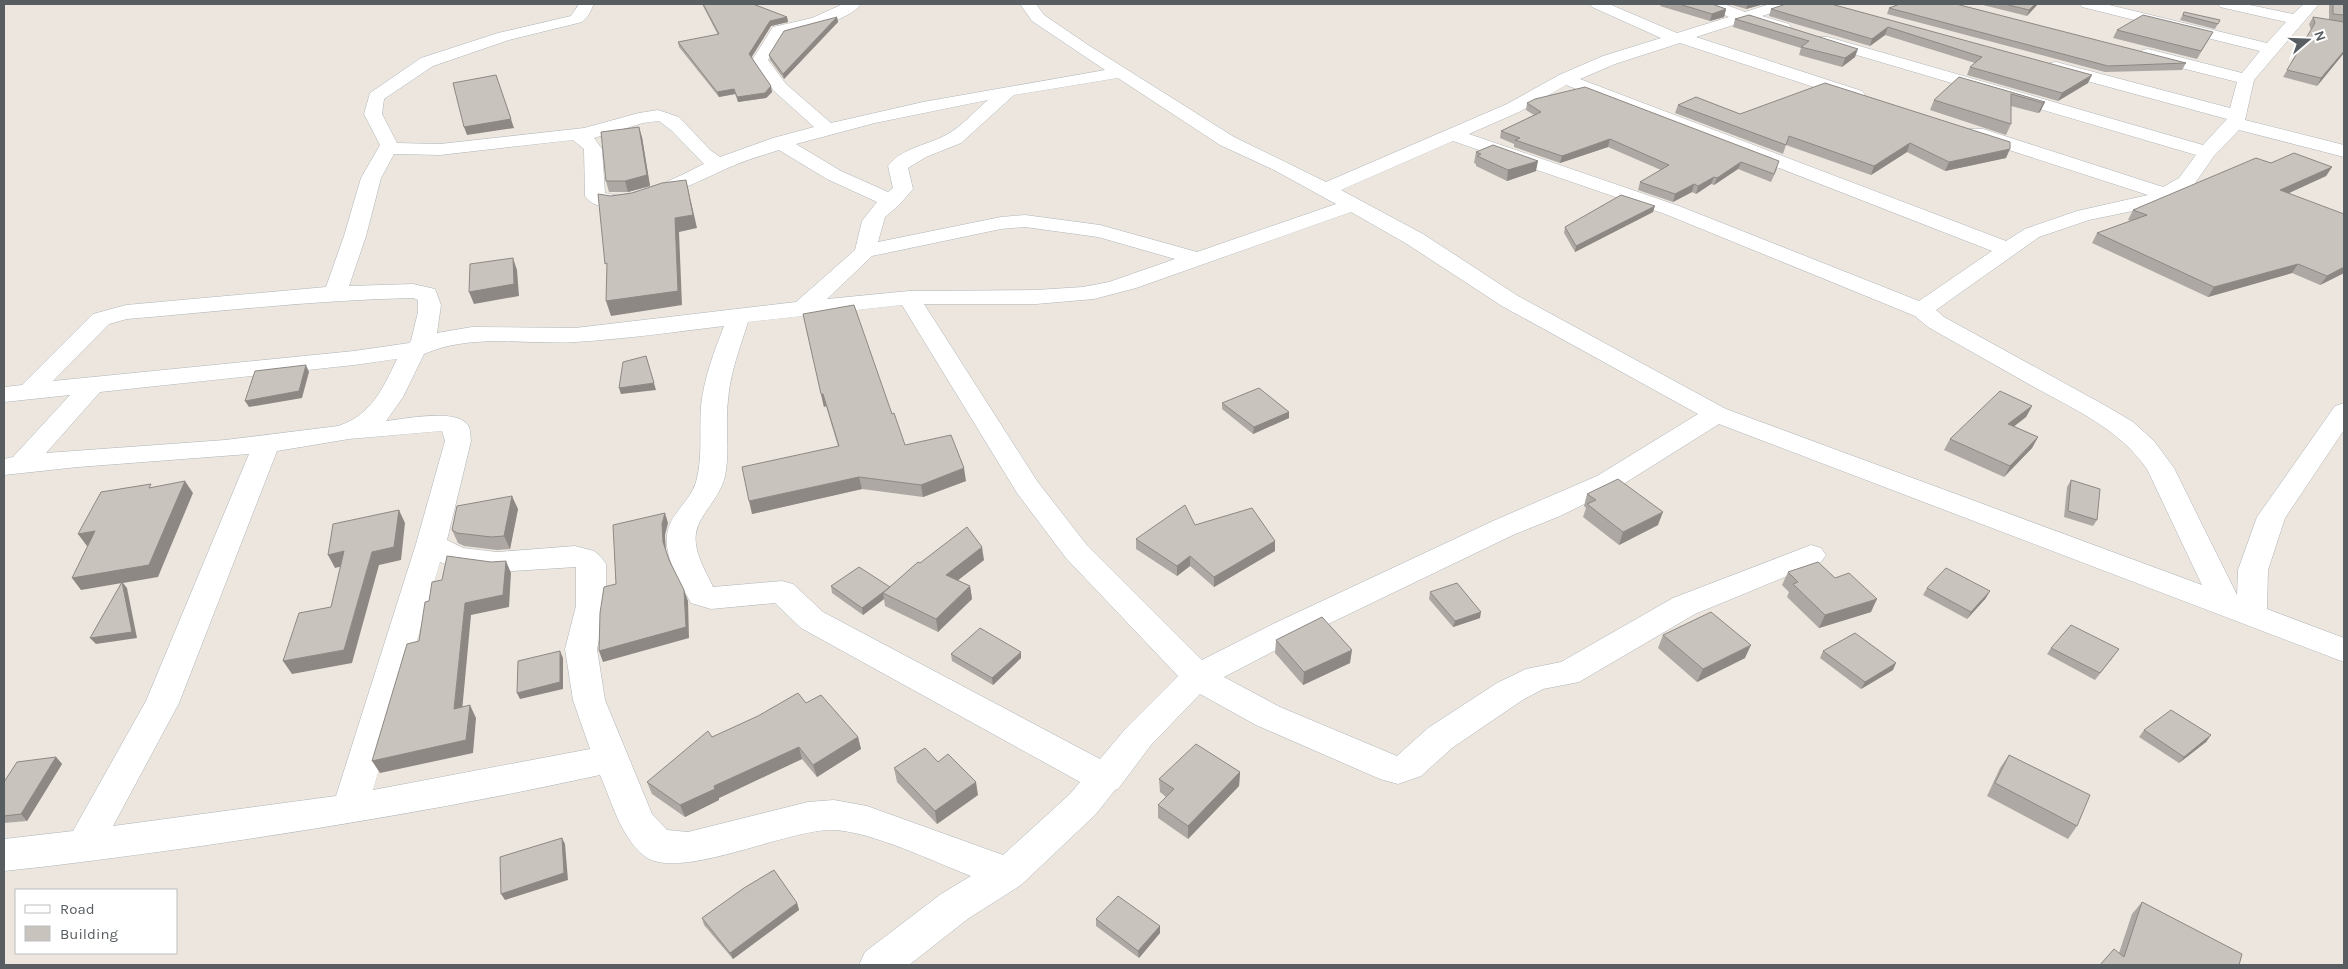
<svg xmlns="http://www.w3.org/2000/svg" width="2348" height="969" font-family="Karla,sans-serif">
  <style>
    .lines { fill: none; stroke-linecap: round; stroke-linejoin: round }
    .minor-casing { stroke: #afb4b8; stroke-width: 1 }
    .minor { fill: #fff; fill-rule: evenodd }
    .wall { fill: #ada8a3 }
    .shaded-wall { fill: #8d8884 }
    .building { fill: #c9c3bd; stroke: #8d8884 }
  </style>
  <rect width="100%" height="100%" fill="#ece6de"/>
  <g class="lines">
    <g class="minor-casing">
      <path id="minor" d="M579,4h15l-6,12 -6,6 -73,18 -76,26 -49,33 -2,15 15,29 43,1 144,-16 55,-15 19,-3 21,7 31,33 10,7 53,-19 41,-11 -40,-36 -22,-31 21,-33 39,-9 31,-14h18c-12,17 -57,26 -77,30l-16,26 18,24 45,39 92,-21 182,-32 -73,-49 -12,-17h16l8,11 44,30 146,92 92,45 181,-78 52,-29 44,-19 58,-18 -69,-31 -2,-3h19l68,29 52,-16 -23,-10 -2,-3h20l21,8 25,-8h22l-2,3 -28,9 27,8 2,3 -2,3 -6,2 -37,-11 -50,16 166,54 3,4 -3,4h-12l-170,-56 -65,21 -35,15 426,162 19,-12 52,-18 71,-16 -179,-58 -2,-4 2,-4h14l180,58 16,-9 17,-23 -380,-112 -2,-3 2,-3h12l375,108 24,-26 -177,-48 -2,-4 2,-4 6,-1 174,46 7,-26 -95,-24 -2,-4 2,-4 6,-1 94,24 18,-22 -178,-44 -2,-3h25l162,39 19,-21 -66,-15 -2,-3h27l48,10 11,-10h15l-65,76 -9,40 99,25v12l-105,-27 -25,26 -21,30 -36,20 -68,14 -50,17 -103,73 8,7 162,89 27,16 21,19 20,27 63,127 1,-25 19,-53 78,-111 9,-3v27l-59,88 -17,52 -1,39 77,29v24l-625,-238 -102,64 -57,28 -47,19 -218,105 -71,37 56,30 117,49 31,-28 69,-45 29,-14 35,-7 112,-64 138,-53 10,3 5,7 -5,7 -126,52 -116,68 -36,7 -22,12 -69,47 -31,28 -23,8 -18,-5 -124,-54 -56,-31 -49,51 -33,44 -3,1 -19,24 -75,71 -52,33 -60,47h-50l6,-13 76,-58 30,-18c-39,-15 -96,-43 -136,-46 -45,-3 -159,54 -192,25 -23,-20 -31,-53 -43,-80 -136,30 -274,53 -413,73 -61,8 -122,17 -183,23v-32l69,-8 73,-130 103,-247 -171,13 -74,8v-16l9,-2 57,-62 -66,7v-15l18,-2 71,-71 33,-9 200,-18 18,-51 17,-58 19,-33 -16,-31 6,-21 51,-35 77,-25 73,-17zM1118,78l102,67 54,25 62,34 -139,48 -97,-27 -75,-10 -24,2 -123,25 7,-25 14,-12 14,-16 -5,-21 18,-11 35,-14 53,-48zM1566,85l426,166 -73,50 -240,-95 -210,-72 50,-22zM988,100c-13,11 -27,27 -42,35 -18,10 -45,13 -58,31l5,22 -5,4 -47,-21 -45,-27 79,-21zM659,121l13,10 32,33c-25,12 -71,38 -99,29l-3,-44 -8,-11 49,-15zM573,140l11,9 1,47c24,35 122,-20 150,-31 14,-6 29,-10 44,-15l48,29 50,23 -15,19 -7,29 -59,52 -221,26 -103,-1 -35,6 4,-28 -6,-16 -22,-5 -64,2 17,-50 15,-58 13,-24 46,1zM1453,141l212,73 250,102 13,11c35,20 71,40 106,60 42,23 85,42 113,82l55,116 -476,-176 -208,-113 -95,-62 -82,-44zM1351,212l56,32 95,62 196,108 -101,62 -104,45 -220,103 -71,36 -116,-116 -49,-63 -113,-177h112l58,-5 42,-11zM1025,227l73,10 77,22 -66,23 -26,5 -47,3 -127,1 -82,8 45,-43 129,-27zM413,298l5,2v12l-7,29 -2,2 -55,8 -301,30 56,-57 18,-5c96,-8 191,-19 286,-21zM902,305l115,188 49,65 112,118 -51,51 -27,32 -277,-147 -30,-28 -11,-3 -69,6c-7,-16 -20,-35 -17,-54 3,-19 24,-34 29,-57 5,-25 0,-51 3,-76 2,-27 12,-52 20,-78zM724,326c-10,26 -20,52 -23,80 -2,26 2,51 -5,76 -6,20 -27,32 -29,53 -3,22 14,49 24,68l20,6 64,-6 26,25 279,154 -10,12 -67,61 -136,-49 -33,-6 -26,2 -120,30 -21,-2 -15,-16 -47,-114 -8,-51 9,-43v-42l-5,-7 -7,-6 -19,-5 -78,6 -34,-4 -16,-8 24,-99c-1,-6 0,-14 -5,-18 -14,-14 -62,-4 -80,-2l17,-24 21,-43c48,-21 100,-9 151,-12 50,-3 99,-10 149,-16zM397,359c-14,29 -25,56 -59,67l-113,14 -179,13 54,-61 254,-27zM442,431l3,10 -29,103 -80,252 -223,30 66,-123 98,-252 72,-12zM440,562l17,6 40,4 79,-5v39l-11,43 8,51 17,49 -217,41z"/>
    </g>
    <use href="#minor" class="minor"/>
  </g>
  <path class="wall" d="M702,4h51l34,13 1,5 -17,4 -19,31 20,35 -6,6 -28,4 -3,-8 -16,3 -40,-50 -1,-5 40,-7z
    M1661,4h51l14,5 -2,8 -14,4 -50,-15z
    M1729,4h35l-18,5z
    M1831,4l257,79 -30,18 -91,-26 3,-8 5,-4 -90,-28 -15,11 -101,-30 2,-7z
    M1979,4h59l-11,12z
    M2329,4h15v49l-27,33 -34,-9 28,-47 -2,-6 4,-7 16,3z
    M1889,8l297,55 -4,7 -77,2 -218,-58z
    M2184,12l36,8 -5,9 -35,-9z
    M1749,15l106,42 -13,10 -43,-12 2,-7 -68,-21 2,-8z
    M837,17l1,5 -54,57 -14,-19 -1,-5z
    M2117,30l96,2 -16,27 -84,-21z
    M1959,77l86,25 -5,10 -2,1 -27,-7v18l-5,11 -76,-25 4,-10z
    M1527,103l250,66 -6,13 -33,-13 -24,16 -3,-1 -15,10 -4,-2 -19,10 -35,-12 2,-8 21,-12 -53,-23 -48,16 -46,-16v-3l-14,-6 1,-7 33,-16 -8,-5z
    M1678,105l62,9 266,44 -61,13 -38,-19 -36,23 -85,-30 -3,9 -108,-41z
    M642,137l8,49 -22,6h-19l-3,-11z
    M1476,152l60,19 -29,10 -31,-15v-2l-2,-1z
    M2271,163l61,4 -6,9 -38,17 56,80 -24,12 -28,-12 -84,24 -116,-54 5,-10 34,-12 -3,-1 5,-10z
    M1653,212l-78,40 -11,-19 1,-6z
    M803,314l89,100 13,31 61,36 -43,16 -61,-8 -110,25 86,-68 -12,-40 -2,1z
    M1222,403l67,9v6l-36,16 -31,-25z
    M2032,406l-6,11 -12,9 24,11 -6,11 -28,29 -60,-27 6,-11z
    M2071,480l26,40 -4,6 -29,-9 3,-30z
    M1587,494l71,31 -39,20 -36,-28 3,-9 -2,-2z
    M518,509l-8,40 -13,1 -33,-4 -6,-3 -6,-13z
    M1195,525l80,16v10l-61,36 -24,-21 -13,10 -41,-27v-10z
    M984,560l-26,20 12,6 2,13 -34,33 -53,-26 -1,-7 -21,16 -31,-22 -1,-7 58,1 31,-24z
    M1788,572l83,40 -52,16 -32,-31 2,-5 -7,-7z
    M1927,588l59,10 -19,21 -44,-24z
    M1430,592l50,26 -27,9 -24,-28z
    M1663,635l82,23 -48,24 -39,-34z
    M1276,640l74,23 -47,22 -28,-32z
    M2051,648l63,8 -19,24 -48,-26z
    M1823,651l70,19 -32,19 -41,-31z
    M951,654l70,4 -28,27 -41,-24z
    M806,703l52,34 3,12 -44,28 -15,-18 -83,39v2l-34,17 -33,-23 -5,-12 65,-45z
    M2144,730l67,5 -5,7 -27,21 -40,-26z
    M2009,755l68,71 -9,13 -81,-43 13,-28z
    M56,757l6,7 -35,57 -23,2v-41z
    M938,762l40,33 -41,29 -40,-42 -3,-14z
    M1240,772l-1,14 -51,53 -30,-21v-13l8,-8 -6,-5 -1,-13z
    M2142,902l97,63h-139l19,-12 13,-39z
    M797,903l2,7 -66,49 -29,-34 -2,-7z
    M1096,919l64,7v7l-21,25 -43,-32z"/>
  <path class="shaded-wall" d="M1748,4h16l-18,5z
    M2035,4h3l-11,12 2,-6z
    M1726,9l-2,8 -14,4 2,-7z
    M787,17l1,5 -17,4 -21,33 -1,-5 21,-33z
    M837,17l1,5 -54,57 -1,-5z
    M1888,27l-3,8 -15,11 2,-7z
    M1858,49l-3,8 -13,10 3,-9z
    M2344,51v2l-27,33 4,-8z
    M496,75l18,53 -47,7 -3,-8z
    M2092,75l-4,8 -30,18 4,-8z
    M771,86l1,6 -6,6 -28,4 -1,-5z
    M734,89l1,5 -16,3 -2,-5z
    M2045,102l-5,10 -2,1 5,-10z
    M639,127l3,10 8,49 -22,6 -3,-11z
    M1610,139l-2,8 -48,16 2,-7z
    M1910,143l-3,9 -36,23 3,-9z
    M2010,149l-4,9 -61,13 4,-9z
    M1538,161l-2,10 -29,10 1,-11z
    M1741,162l-3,7 -24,16 3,-7z
    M2332,167l-6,9 -52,24 6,-10z
    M1714,177l-3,7 -15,10 2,-8z
    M686,180l11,48 -18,4 3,73 -71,11 -5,-15z
    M1694,184l-2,8 -19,10 2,-8z
    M1655,206l-2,6 -78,40 1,-6z
    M513,258l4,12 2,26 -45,8 -5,-12z
    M2298,264l-6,9 -84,24 6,-10z
    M2344,267v6l-24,12 7,-9z
    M646,356l10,34 -35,4 -2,-6z
    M306,365l3,7 -7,26 -53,9 -4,-6z
    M821,394h2l3,12 -2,1z
    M2032,406l-6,11 -23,18 5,-11z
    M1289,412v6l-36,16 1,-7z
    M2038,437l-6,11 -28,29 6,-11z
    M964,468l2,13 -43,16 -2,-12z
    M859,477l3,12 -110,25 -3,-13z
    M185,481l8,12 -35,84 -35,6 4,5 10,50 -41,6 -6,-6 32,-55 -41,7 -9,-12z
    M512,496l6,13 -8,40 -6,-13z
    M399,510l6,13 -4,37 -22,5 -27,98 -60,11 -9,-13 61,-11 28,-98z
    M1663,512l-5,13 -39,20 4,-13z
    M665,513l3,10 -3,12 1,18 -3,-11 -1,-18z
    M95,531l9,12 -17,3 -9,-12z
    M1275,541v10l-61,36v-10z
    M982,547l2,13 -36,28 -2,-13z
    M344,551l7,13 -16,4 -7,-13z
    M1190,556v10l-13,10v-10z
    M506,561l5,12 -2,34 -38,8 -10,107 -7,-13 11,-106z
    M970,586l2,13 -34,33 -2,-13z
    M890,587l-7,6 1,6 -21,16 -1,-7z
    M684,590l4,11 1,37 -86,24 -4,-11z
    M1990,591l-4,7 -19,21 4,-7z
    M1877,599l-6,13 -52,16 6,-13z
    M1481,612l-1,6 -27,9 2,-6z
    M1751,645l-6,13 -48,24 6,-13z
    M1352,650l-2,13 -47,22 1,-13z
    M560,651l3,7v31l-43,10 -3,-6z
    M1021,652v6l-28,27 -1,-7z
    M1896,663l-3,7 -32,19 4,-7z
    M470,705l6,13 -3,35 -93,20 -8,-12z
    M2211,735l-5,7 -27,21 5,-6z
    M858,737l3,12 -44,28 -4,-12z
    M799,747l3,12 -83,39v2l-34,17 -5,-12 34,-19z
    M56,757l6,7 -35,57 -6,-7z
    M1240,772l-1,14 -51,53v-13z
    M976,782l2,13 -41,29 -2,-13z
    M562,838l3,6 3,36 -63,20 -4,-6z
    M797,903l2,7 -66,49 -3,-6z
    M1160,926v7l-21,25 -1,-7z"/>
  <path class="building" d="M703,4h50l34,13 -17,4 -21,33 22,32 -6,7 -28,4 -3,-8 -17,3 -39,-50 41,-8z
    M1679,4h33l14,5 -14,5z
    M1786,4h45l261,71 -30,18 -92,-26 12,-10 -94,-30 -16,12 -101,-30z
    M1900,4h56l230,59 -78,3 -219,-58z
    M2005,4h30l-6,6z
    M2333,4h11v11l-11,-1z
    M2184,12l36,8 -2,4 -35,-9z
    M1749,15l109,34 -13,9 -44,-11 8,-6 -74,-22z
    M2143,15l70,17 -12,19 -84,-21z
    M837,17l-54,57 -14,-19 15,-24z
    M2313,17l31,5v29l-23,27 -34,-8 28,-47z
    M496,75l15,44 -47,8 -11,-44z
    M1959,77l86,25 -2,1 -32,-9v30l-77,-24z
    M1825,83l185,59v7l-61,13 -39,-19 -36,23 -85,-30 -3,9 -108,-40 18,-8 44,17z
    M1585,87l194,74 -5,13 -33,-12 -24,16 -3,-1 -16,9 -4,-2 -19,10 -35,-12 29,-17 -59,-26 -48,17 -47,-16 5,-2 -19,-7 40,-19 -14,-9 8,-4z
    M639,127l8,48 -22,6h-19l-5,-49z
    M1493,145l45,16 -30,9 -31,-14 4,-2 -5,-2z
    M2294,153l38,14 -52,23 64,24v53l-17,9 -29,-12 -84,23 -117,-54 50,-18 -14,-5 123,-52 15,5z
    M686,180l7,35 -18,3 3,73 -72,10 1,-38 -2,1 -7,-70 13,2 21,-3 30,-10z
    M1621,195l34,11 -79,40 -11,-19z
    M513,258l1,26 -45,8 1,-28z
    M854,305l38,109 2,-1 11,32 46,-10 13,33 -43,17 -62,-8 -110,24 -7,-34 97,-21 -16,-52h-2l-18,-80z
    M646,356l8,27 -35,5 4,-26z
    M306,365l-7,26 -54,10 10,-30z
    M1259,388l30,24 -35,15 -32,-24z
    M2000,391l32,15 -24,18 30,13 -28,29 -60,-27z
    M1618,479l45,33 -40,20 -36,-28 9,-4 -9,-6z
    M2071,480l29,9 -3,31 -29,-9z
    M185,481l-36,84 -77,13 23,-47 -17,3 23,-42 50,-8 -2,4z
    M512,496l-8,40 -13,1 -34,-4 -5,-3 5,-24z
    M1185,505l10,20 57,-17 23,33 -61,36 -24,-21 -13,10 -41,-27z
    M399,510l-5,37 -22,5 -28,98 -61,11 16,-48 32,-6 13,-56 -16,4 5,-31z
    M665,513l-3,11 1,18 6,18 15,30 2,37 -87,24 1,-38 4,-26 12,-3 -3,-59z
    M967,527l15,20 -36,28 24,11 -34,33 -53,-26 35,-31 2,1z
    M447,556l44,6 15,-1 -3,34 -38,8 -11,106 16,-4 -4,35 -94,21 35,-117 12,-3 6,-39 4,-1 3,-19 10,-2z
    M1818,562l17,16 14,-5 28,26 -52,16 -32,-31 5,-2 -10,-10z
    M859,567l31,20 -28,21 -31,-22z
    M1946,568l44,23 -19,21 -44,-24z
    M122,582l10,50 -42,6z
    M1457,583l24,29 -26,9 -25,-29z
    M1711,612l40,33 -48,24 -40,-34z
    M1322,617l30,33 -48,22 -28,-32z
    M2071,625l48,24 -19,24 -49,-25z
    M980,628l41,24 -29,26 -41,-24z
    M1855,633l41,30 -31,19 -42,-31z
    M560,651v31l-43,11 1,-32z
    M798,693l8,10 15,-8 37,42 -45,28 -14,-18 -85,39 1,3 -35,16 -33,-23 61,-51 4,6 46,-21z
    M2171,710l40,25 -27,22 -40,-27z
    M1196,744l44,28 -52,54 -30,-21 16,-16 -15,-10z
    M925,748l13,14 10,-8 28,28 -41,29 -41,-43z
    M2009,755l81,40 -13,31 -82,-43z
    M56,757l-35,57 -17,2v-34l13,-20z
    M562,838l2,35 -63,21 -1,-37z
    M774,870l23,33 -67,50 -28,-35 42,-30z
    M1118,896l42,30 -22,25 -42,-32z
    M2142,902l100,52 -3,11h-139l14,-16 10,8z"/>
  <rect width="2348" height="969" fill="none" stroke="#575d61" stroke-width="10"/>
  <rect x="15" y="889" width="162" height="65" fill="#ffffff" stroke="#bcbec0"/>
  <rect x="25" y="905" width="25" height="8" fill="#ffffff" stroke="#bcbec0"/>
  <text x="60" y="914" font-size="15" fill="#575d61">Road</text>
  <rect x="25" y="926" width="25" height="15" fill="#c9c3bd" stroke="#bcbec0"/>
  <text x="60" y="939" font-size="15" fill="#575d61">Building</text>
  <g transform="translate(2308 40) rotate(71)" stroke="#ffffff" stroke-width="4" paint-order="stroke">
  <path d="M0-4L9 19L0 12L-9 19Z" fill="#575d61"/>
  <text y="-8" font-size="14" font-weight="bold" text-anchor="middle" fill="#575d61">N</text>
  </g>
</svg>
